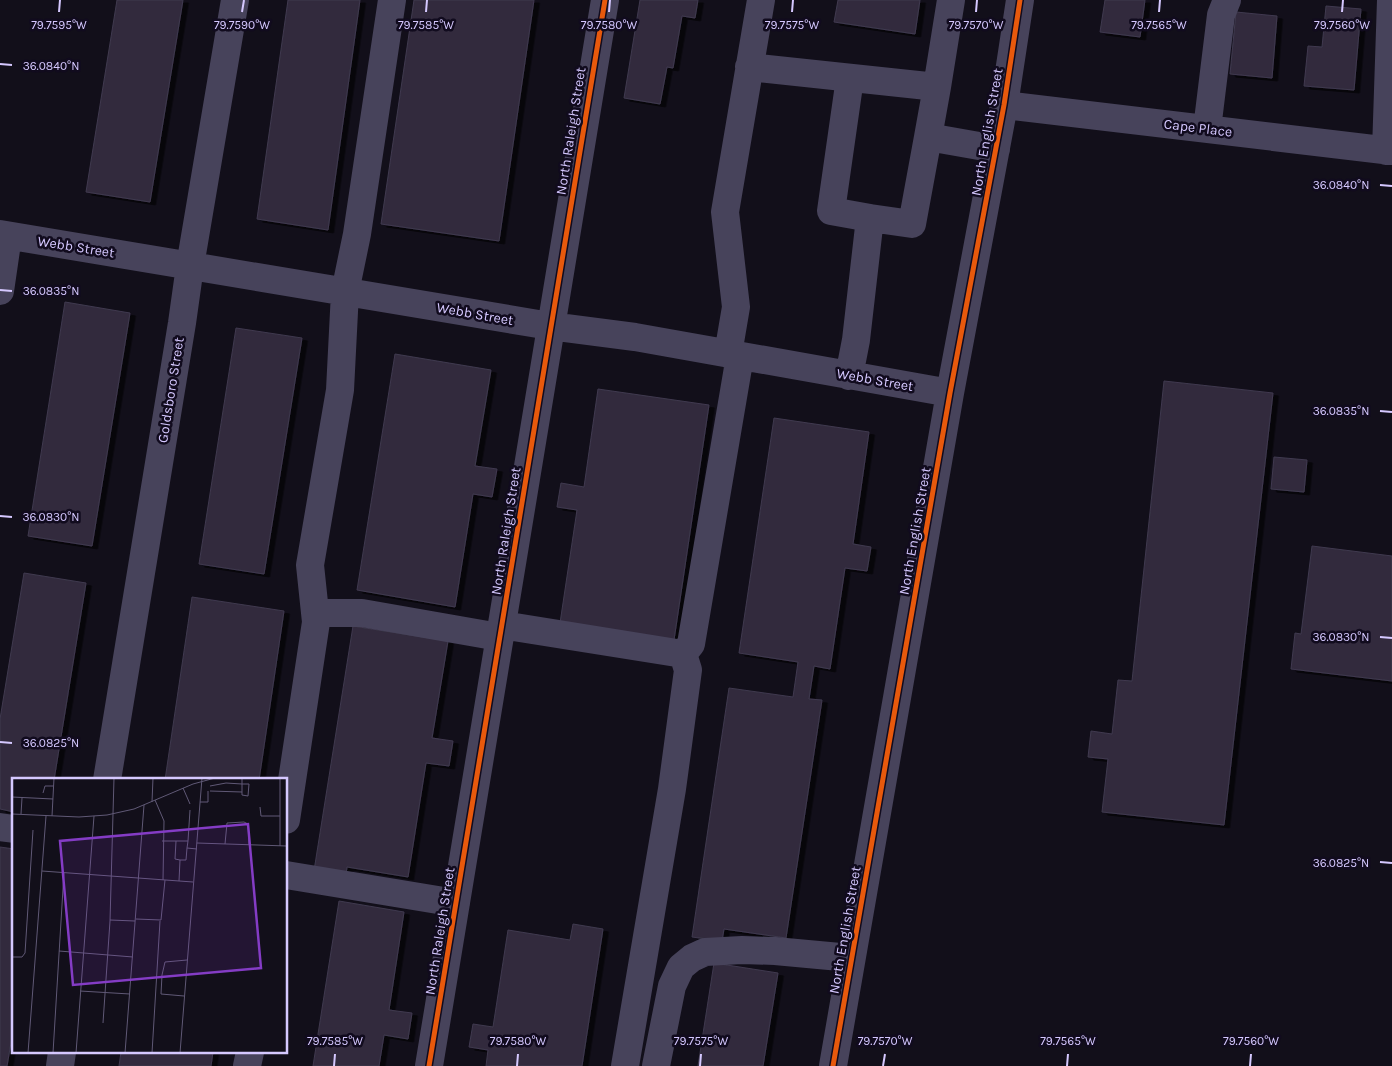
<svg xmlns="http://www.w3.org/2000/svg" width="1392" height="1066" font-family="Karla,sans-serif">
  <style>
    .building { fill: #312c3d; stroke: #40394f; filter: url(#shadow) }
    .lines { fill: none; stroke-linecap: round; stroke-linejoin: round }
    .minor { stroke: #47435b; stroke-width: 28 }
    .cycleway-casing { stroke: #110b1e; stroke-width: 8 }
    .cycleway { stroke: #e8590c; stroke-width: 5 }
    .ticks { fill: none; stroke: #d5c8ff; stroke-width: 2 }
    .labels { text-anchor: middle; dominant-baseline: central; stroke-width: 5; stroke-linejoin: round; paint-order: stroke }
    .street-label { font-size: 14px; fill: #d5c8ff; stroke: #110b1e }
    .inset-road { fill: none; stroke: #605976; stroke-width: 1 }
    .view { fill: #843cc5; fill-opacity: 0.15; stroke: #843cc5; stroke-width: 2.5 }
    .inset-edge { fill: none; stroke: #d5c8ff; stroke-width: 2.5 }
    .ticks-label { font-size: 12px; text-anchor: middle; fill: #d5c8ff; stroke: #110b1e; stroke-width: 5; stroke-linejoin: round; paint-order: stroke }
  </style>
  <defs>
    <filter id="shadow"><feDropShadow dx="5.5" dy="3" stdDeviation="0" flood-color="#0009"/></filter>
  </defs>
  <rect width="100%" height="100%" fill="#120f1a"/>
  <path class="building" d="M117,0h66l-33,202 -64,-10z
    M288,0h72l-32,230 -71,-11z
    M414,0h120l-35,241 -118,-17z
    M640,0h58l-3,18 -13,-2 -9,52 -6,-1 -7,37 -36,-6z
    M838,0h82l-5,34 -81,-12z
    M1105,0h40l-5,37 -40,-5z
    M1326,6l35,3 -7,81 -50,-4 4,-40 14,1z
    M1236,12l41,4 -5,62 -42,-4z
    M65,302l65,11 -38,233 -64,-10z
    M236,328l66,10 -38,236 -65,-10z
    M395,354l96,16 -16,96 22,3 -5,28 -19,-3 -18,113 -98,-17z
    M1164,381l109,12 -49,432 -122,-13 6,-53 -20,-2 3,-26 21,3 6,-54 14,1z
    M598,389l111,16 -35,235 -114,-17 17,-113 -20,-3 4,-24 23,4z
    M774,418l95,14 -16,112 18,3 -4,24 -22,-3 -15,101 -16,-3 -5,33 13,1 -36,238 -62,-9 -2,12 -30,-4 37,-249 64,9 5,-35 -59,-9z
    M1274,457l33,3 -3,32 -33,-3z
    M1312,546l80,10v125l-101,-12 4,-36 6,1z
    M24,573l62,10 -32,197h-40v32l-14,-3v-90z
    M192,597l92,14 -25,169h-94z
    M353,626l95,15 -16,97 21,3 -4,25 -23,-3 -18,114 -61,-10 -2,15 -32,-5z
    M0,847l14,2v176l-7,41h-7z
    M339,901l65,11 -15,98 23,3 -4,26 -24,-4 -5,31h-66z
    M573,924l30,5 -21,137h-96l2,-16 -19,-3 4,-23 20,3 15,-97 62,10z
    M714,963l64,10 -15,93h-65z
    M121,1052h92l-2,14h-92z"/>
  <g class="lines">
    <path class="minor" d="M749,67l188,20 -9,50 68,12
      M937,87l14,-87
      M1004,105l388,46
      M1207,129l14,-114 6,-15
      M1386,151l5,-151
      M870,218l42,6 16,-87
      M0,234l550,92 85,11 315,56
      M0,291l8,-55
      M728,354l8,-47 -11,-95 36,-212
      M849,376l7,-36 14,-122 -39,-7 19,-133
      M315,613h47l137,24
      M502,625l181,29 8,-10 49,-288
      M107,780l75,-457 8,-57 45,-266
      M286,820l30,-198 -6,-57 30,-175 5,-98 12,-58 35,-234
      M0,827l14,2
      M286,875l170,28
      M60,1066l2,-14
      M247,1066l3,-14
      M429,1066l176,-1066
      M625,1066l47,-277 16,-119 -5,-16
      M656,1066l16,-80 9,-19 11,-9 13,-6 37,-2 33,1 76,7
      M833,1066l117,-673 54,-288 16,-105"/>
    <g class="cycleway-casing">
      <path id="cycleway" d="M429,1066l176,-1066
        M833,1066l117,-673 54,-288 16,-105"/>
    </g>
    <use href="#cycleway" class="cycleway"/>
  </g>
  <path class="ticks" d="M59,12l1,-12M242,12l2,-12M426,12l1,-12M609,12l1,-12M792,12l1,-12M976,12l1,-12M1159,12l1,-12M1342,12l1,-12M0,64l12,1M1380,185l12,1M0,290l12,1M1380,411l12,1M0,516l12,1M1380,637l12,1M0,742l12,1M1380,862l12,1M334,1066l1,-12M517,1066l1,-12M700,1066l1,-12M883,1066l2,-12M1067,1066l1,-12M1250,1066l1,-12"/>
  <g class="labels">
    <g class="street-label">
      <text transform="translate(1198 128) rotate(7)">Cape Place</text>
      <text transform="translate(571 131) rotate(-81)">North Raleigh Street</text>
      <text transform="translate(987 132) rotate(-80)">North English Street</text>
      <text transform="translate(76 247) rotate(9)">Webb Street</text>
      <text transform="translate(475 314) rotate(10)">Webb Street</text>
      <text transform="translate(875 380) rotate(10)">Webb Street</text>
      <text transform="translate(171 390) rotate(-81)">Goldsboro Street</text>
      <text transform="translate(506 531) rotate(-81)">North Raleigh Street</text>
      <text transform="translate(915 531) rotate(-80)">North English Street</text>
      <text transform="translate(845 930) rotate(-80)">North English Street</text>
      <text transform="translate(440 931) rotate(-81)">North Raleigh Street</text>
    </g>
  </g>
  <g transform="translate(12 778)">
    <rect width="275" height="275" fill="#120f1a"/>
    <path class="inset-road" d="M198,8l16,-3 16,1h7l-1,12 -6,-1v-17M171,10l7,16M198,13l32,1M31,15l2,-7h9M0,19l41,2M143,22l9,21 -1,59M140,24l1,-24M188,24h8v-11M248,29l1,9h19M0,36l67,3 28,-2 27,-6 59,-25 22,-6M9,36l1,-16M40,38l2,-38M150,63h26l-1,7 10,1M164,63l-1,18 5,1 -1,21M176,63l2,-31M185,65l90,3M213,66l2,-21 17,-1 4,2 1,21M268,68v-68M168,82h6l1,-12M30,93l151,11M124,141l25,1 4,-40M98,142l25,1M47,173l74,6M0,179h10l3,-4 8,-123M68,213l50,3M172,218l-23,-2 1,-19 3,-13 22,-2M91,245l7,-102 4,-143M16,275l18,-237M41,275l11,-181M64,275l18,-237M113,275l19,-248M140,275l8,-132M168,275l22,-275"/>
    <path class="view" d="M236,46l13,144 -188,17 -13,-144z"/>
    <rect width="275" height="275" class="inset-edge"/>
  </g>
  <g class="ticks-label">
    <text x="59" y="29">79.7595°W</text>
    <text x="242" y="29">79.7590°W</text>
    <text x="426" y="29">79.7585°W</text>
    <text x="609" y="29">79.7580°W</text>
    <text x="792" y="29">79.7575°W</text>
    <text x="976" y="29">79.7570°W</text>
    <text x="1159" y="29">79.7565°W</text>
    <text x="1342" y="29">79.7560°W</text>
    <text x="51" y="70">36.0840°N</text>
    <text x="1341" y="189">36.0840°N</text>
    <text x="51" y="295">36.0835°N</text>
    <text x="1341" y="415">36.0835°N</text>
    <text x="51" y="521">36.0830°N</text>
    <text x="1341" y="641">36.0830°N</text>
    <text x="51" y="747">36.0825°N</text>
    <text x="1341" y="867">36.0825°N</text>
    <text x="335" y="1045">79.7585°W</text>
    <text x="518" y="1045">79.7580°W</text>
    <text x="701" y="1045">79.7575°W</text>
    <text x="885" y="1045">79.7570°W</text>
    <text x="1068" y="1045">79.7565°W</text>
    <text x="1251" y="1045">79.7560°W</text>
  </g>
</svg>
